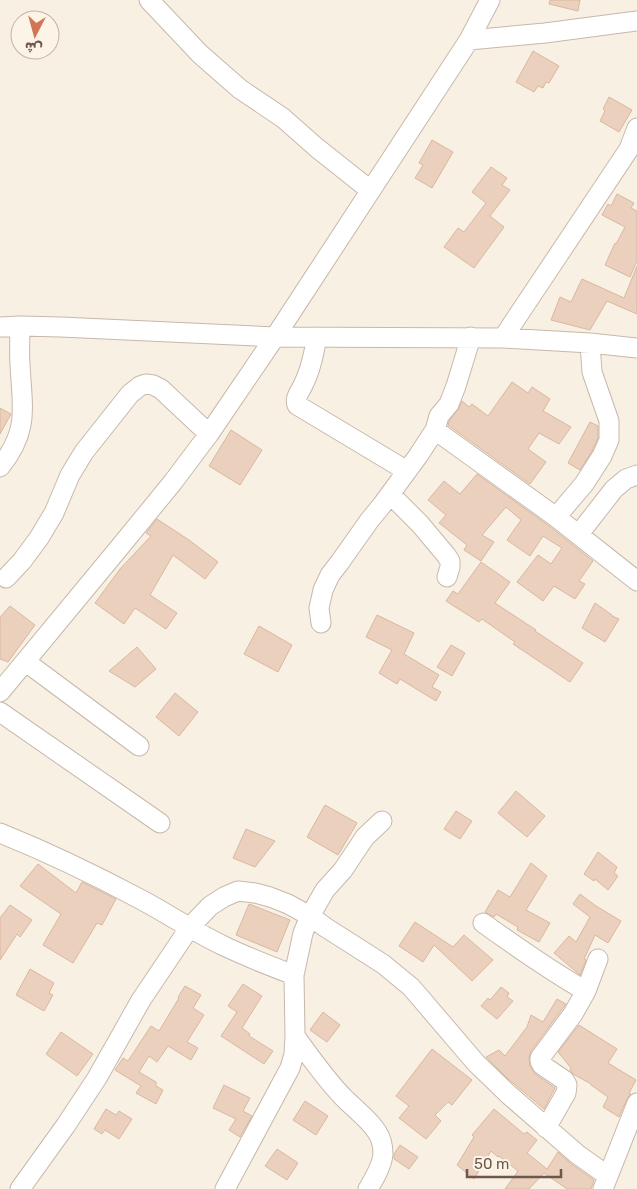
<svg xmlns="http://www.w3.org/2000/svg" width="637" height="1189" font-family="Rubik,'Noto Sans Arabic',sans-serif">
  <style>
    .building { fill: #ead0bd; stroke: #dab7a0 }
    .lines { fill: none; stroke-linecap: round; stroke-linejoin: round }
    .minor-casing { stroke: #c7b8ab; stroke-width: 21 }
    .minor { stroke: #fff; stroke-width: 19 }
  </style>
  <rect width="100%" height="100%" fill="#f8f0e2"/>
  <path class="building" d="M550,0h30l-2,11 -29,-7z
    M533,51l26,15 -10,17 -3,-1 -3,6 -5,-2 -4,6 -18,-10z
    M609,97l23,13 -13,22 -19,-11 5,-10 -2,-2z
    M432,140l21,12 -21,36 -17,-10 8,-13 -4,-2z
    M491,167l16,11 -5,7 8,5 -20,26 14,11 -30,41 -30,-21 14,-19 6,4 22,-29 -14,-11z
    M617,194l17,9 -3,5 6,3v50l-7,16 -25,-12 10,-22 1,1 9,-17 -23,-12 6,-11 3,2z
    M637,266v48l-30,-13 -17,29 -39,-10 9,-23 11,5 11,-23 42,19z
    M512,382l16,11 4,-6 18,12 -7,12 28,16 -12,17 -20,-11 -11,16 18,13 -16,22 -82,-59 1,-4 10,-13 3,-7 7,6 3,-3 16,12z
    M0,408l11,6 -11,20z
    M590,422l8,4v12l-6,13 -12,19 -12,-7z
    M231,430l31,20 -22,35 -31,-19z
    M477,474l72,52 44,35 -14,20 6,3 -10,15 -21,-13 -11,15 -26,-19 21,-27 13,9 11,-16 -19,-12 -13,20 -23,-16 14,-20 -15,-13 -24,28 12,7 -13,19 -17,-11 3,-5 -28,-22 7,-8 -18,-15 16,-19 16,13z
    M157,519l32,21 29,22 -13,17 -32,-24 -23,40 27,18 -11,16 -31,-21 -11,16 -29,-21 25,-34 31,-33 -5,-3z
    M481,562l29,20 -15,21 41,27 -1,1 48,32 -13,19 -57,-38 2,-2 -33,-23 -3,3 -33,-21 7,-10 5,3z
    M595,603l17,12v1l7,3 -14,23 -23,-14z
    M10,606l25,19 -27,37 -8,-3v-42z
    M377,615l37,18 -10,21 35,21 -7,12 9,5 -5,9 -36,-22 -3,5 -18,-11 13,-23 -26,-13z
    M259,626l33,19 -14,27 -34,-18z
    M451,645l14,8 -13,23 -15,-9z
    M137,647l19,22 -21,18 -26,-16z
    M175,693l23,19 -19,24 -23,-19z
    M516,791l29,25 -18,21 -29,-24z
    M325,805l32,18 -19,32 -31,-18z
    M456,811l16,10 -12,18 -16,-10z
    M246,829l29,12 -20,26 -22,-9z
    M598,852l19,15 -3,6 4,3 -10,14 -13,-11 -1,2 -10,-7z
    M531,863l16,13 -21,34 24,13 -11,19 -22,-12 1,-3 -22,-13 -2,3 -9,-5 13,-22 12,7z
    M38,864l38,29 6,-11 34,17 -14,26 -5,-2 -24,40 -30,-18 18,-31 -41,-28z
    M580,894l16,12 25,15 -13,22 -13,-8 -11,24 2,1 -6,15 -26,-22 15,-17 7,6 14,-25 -17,-13z
    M249,904l41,16 -13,32 -41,-17z
    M10,905l22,15 -12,17 -3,-3 -17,26v-42z
    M415,922l38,25 11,-12 29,25 -21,21 -38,-36 -11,17 -24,-16z
    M30,969l24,14 -5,10 4,2 -9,16 -28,-16z
    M243,984l19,12 -20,32 8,6 -1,2 24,15 -9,13 -43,-28 16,-24 -9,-6z
    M185,986l16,9 -8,13 11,7 -17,27 11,6 -7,12 -23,-14 -11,16 -8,-6 -10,16 17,10v4l7,4 -7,14 -20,-11 5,-7 -26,-16 8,-12 5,3 23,-35 8,5 20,-33 -1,-1z
    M501,987l8,6 -2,4 6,4 -16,18 -16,-13 7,-8 2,2z
    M557,999l9,5 -35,47 -2,7 1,8 5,8 20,14 -11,21 -37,-31 -21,-21 13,-7 6,6 22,-29 4,-12 12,7z
    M323,1012l17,13 -13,17 -17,-12z
    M579,1025l38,24 -9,14 28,17 -7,13 2,1 -4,5 -8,18 -16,-10 5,-10 -17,-12v-1l-18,-10 -3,-4 1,-2 -13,-16z
    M61,1032l32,22 -16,22 -31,-22z
    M432,1049l40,31 -20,25 -4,-3 -13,13 6,6 -15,18 -27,-21 10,-12 -13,-10z
    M224,1085l26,13 -7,13 9,5 -12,21 -11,-7 7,-11 -23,-11z
    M305,1101l23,15 -12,19 -23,-15z
    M106,1109l10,6 3,-4 13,8 -13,20 -14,-9 -3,4 -8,-5z
    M494,1109l30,25 3,-2 10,8 -10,13 20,16 11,-17 12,11 24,17 -3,9h-24l-23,-16 -15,16h-24l13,-18 -19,-15 -1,1 -7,-6 -17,28 -17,-14 17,-28 -2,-2z
    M400,1145l18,12 -9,12 -15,-10v-5z
    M277,1149l21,14 -11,17 -22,-14z"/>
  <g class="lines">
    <g class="minor-casing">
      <path id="minor" d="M149,0l51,54 40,35 43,29 34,30 53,42
        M469,40l76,-7 92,-12
        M0,327l20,-1 41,1 214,10 228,1 87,5 47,5
        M317,337c-3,16 -6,32 -13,46 -3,8 -10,14 -7,22l110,66
        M471,337l-15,49 -7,18 -10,12 -4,14 121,87 81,64
        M503,338l126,-189 8,-21
        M0,467c30,-37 22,-60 20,-103 -1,-13 0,-26 0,-38
        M390,494l30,30 26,31 4,6v6l-3,10
        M556,517l28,-33 18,-28 7,-16v-19l-17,-49 -2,-29
        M579,534l35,-45 12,-10 11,-4
        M6,578l16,-17 17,-23 15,-25 16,-38 14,-23 46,-58 10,-8 6,-2 7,1 8,4 48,45
        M321,623l-2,-15 4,-18 7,-15 10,-13 29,-41 13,-16 36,-49 17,-26
        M26,662l113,84
        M0,692l119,-144 54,-66 36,-48 66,-97 194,-297 21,-40
        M0,712l160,111
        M0,833c47,19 93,41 138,65 29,15 56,34 86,48 23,11 46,20 70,29
        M483,923c34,24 67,48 103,68
        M295,1036c16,22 31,44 50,63 11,11 24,20 32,33 4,6 6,15 6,22 -1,12 -9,25 -15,35
        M546,1128l20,-35 1,-8 -3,-5 -22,-15 -2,-4v-3l33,-44 13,-23 12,-32
        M20,1189l46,-64 31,-47 44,-78 49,-73 20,-21 14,-9 14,-6 17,2 15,4 18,7 22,12 15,11 58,37 28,23 65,76 32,31 69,60 31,22
        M225,1189l65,-121 4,-14 1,-18 -1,-61 9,-42 7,-17 15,-26 18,-20 22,-33 17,-16
        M603,1189l34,-86"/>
    </g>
    <use href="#minor" class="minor"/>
  </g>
  <g transform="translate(35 35) rotate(186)"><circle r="24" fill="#fcf4e7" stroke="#c2b6a9"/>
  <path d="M0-4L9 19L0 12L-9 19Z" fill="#d27557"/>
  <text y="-8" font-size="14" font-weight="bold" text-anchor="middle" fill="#6c584c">ش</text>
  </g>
  <path d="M467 1169v8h94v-8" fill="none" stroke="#6c584c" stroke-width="2.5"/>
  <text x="474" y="1169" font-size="15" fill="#6c584c" stroke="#fcf4e7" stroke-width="4" paint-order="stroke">50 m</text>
</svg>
